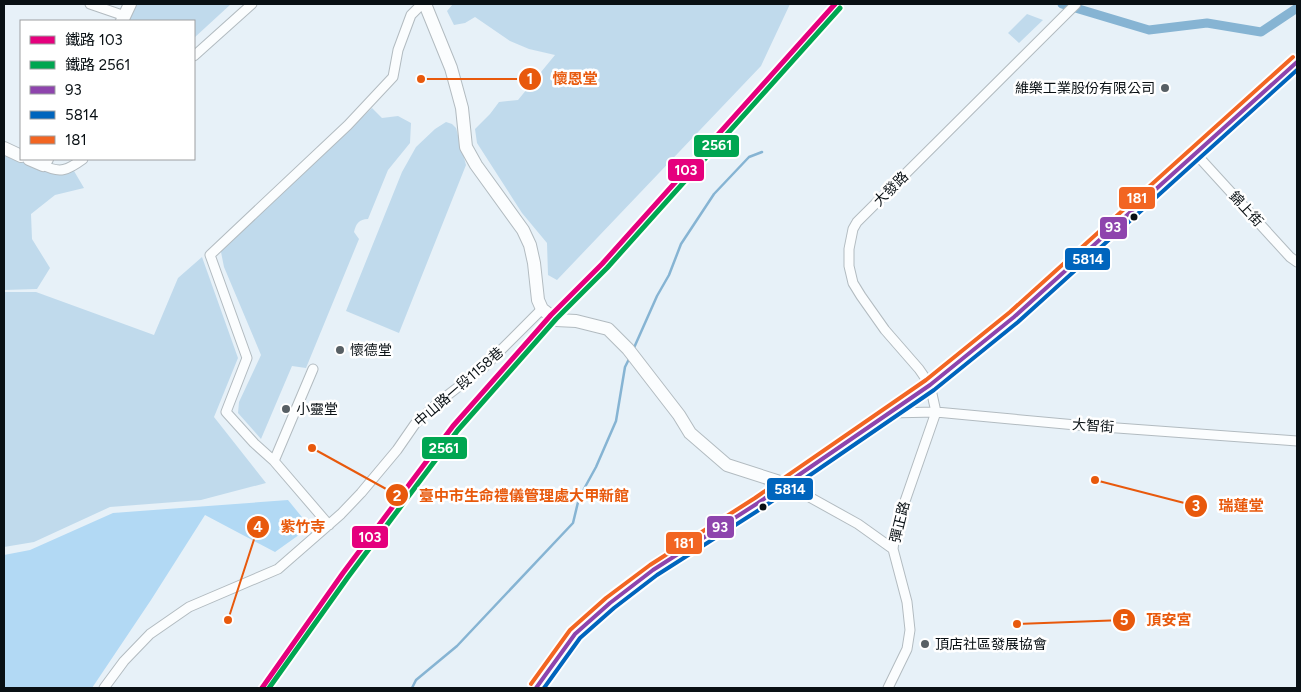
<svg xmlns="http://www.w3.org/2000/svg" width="1301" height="692" font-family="Figtree,'Noto Sans TC',sans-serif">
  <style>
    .green { fill: #c0daec }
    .forest { fill: #b2d9f4 }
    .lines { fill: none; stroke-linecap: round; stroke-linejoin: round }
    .stream { stroke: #86b4d3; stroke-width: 2.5 }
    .canal { stroke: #86b4d3; stroke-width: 9 }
    .street-casing { stroke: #b2bbc0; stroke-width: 11 }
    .secondary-casing { stroke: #b2bbc0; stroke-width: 14 }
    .street { stroke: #fbfdfe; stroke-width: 9 }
    .secondary { stroke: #fbfdfe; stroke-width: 12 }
    .bus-1-casing { stroke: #fff; stroke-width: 8 }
    .bus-2-casing { stroke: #fff; stroke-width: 8 }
    .bus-3-casing { stroke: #fff; stroke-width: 8 }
    .bus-1 { stroke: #8e44ad; stroke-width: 4 }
    .bus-2 { stroke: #0065bd; stroke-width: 4 }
    .bus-3 { stroke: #f26522; stroke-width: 4 }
    .rail-1-casing { stroke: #fff; stroke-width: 9 }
    .rail-2-casing { stroke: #fff; stroke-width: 9 }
    .rail-1 { stroke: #e5007d; stroke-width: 5 }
    .rail-2 { stroke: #00a651; stroke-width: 5 }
    .poi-dot { fill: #575f64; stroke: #fff; stroke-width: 2 }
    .bus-dot { fill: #091014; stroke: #fff; stroke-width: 2 }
    .labels { text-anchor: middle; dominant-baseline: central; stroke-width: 5; stroke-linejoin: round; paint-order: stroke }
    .poi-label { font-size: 14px; fill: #091014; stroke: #fff; text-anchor: start }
    .street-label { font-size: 14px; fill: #091014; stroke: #fff }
    .leader { fill: none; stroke: #e8590c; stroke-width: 2 }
    .callout-dot { fill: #e8590c; stroke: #fff; stroke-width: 2 }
    .mark-label { font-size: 15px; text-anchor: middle; font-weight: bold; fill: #fff }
    .callout-label { font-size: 15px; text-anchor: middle; font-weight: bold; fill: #e8590c; stroke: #fff; stroke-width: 5; stroke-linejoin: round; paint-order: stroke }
    .line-badge { stroke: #fff; stroke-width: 2 }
    .badge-label { font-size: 14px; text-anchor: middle; font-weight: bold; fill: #fff }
  </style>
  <rect width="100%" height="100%" fill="#e7f1f8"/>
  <path class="green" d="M136,4h95l-37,34v-17h-69z
    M453,4h337l-29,62 -204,214 -9,-5 -1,-32 -25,-30 -45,-70 -2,-14 15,-15 9,-12 19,-2 37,-45 -26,-6 -19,-8 -35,-24 -10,6 -11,2 -7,-14z
    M1027,14l16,6 -24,23 -11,-10z
    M372,108l10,10 16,-2 13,7 -1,20 -22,27 -20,49c-9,0 -12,5 -14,13l5,7 -53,129 -14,-2 -31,73 -23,-26 1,-11 22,-47 -37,-88 -3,-15 1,-4z
    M446,122l6,2 4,4 10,37 -67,168 -53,-22 56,-139 14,-25 19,-18z
    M4,144l43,20 18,3 12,-8h10l-13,12 10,17 -29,7 -24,19 1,25 18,29 -13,21 -33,1z
    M202,257l36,101 -24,59 52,66 -65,17 -91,7 -76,35 -30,5v-255h32l118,43 24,-57z"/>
  <path class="forest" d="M288,500l22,27 -35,25 -70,-37 -54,85 -59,88h-88v-133l26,-5 83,-37z"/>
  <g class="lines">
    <path class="stream" d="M633,350l24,-54 12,-21 12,-31 33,-50 35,-37 13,-5
      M412,688l4,-8 41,-34 116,-123 6,-25 17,-31 20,-46 9,-54 5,-10"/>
    <path class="canal" d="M1062,4l87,26 58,-7 54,9 36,-24"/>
    <g class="street-casing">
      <path id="street" d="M90,4l35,12
        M194,56l58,-52
        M1196,154l94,103 7,5
        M43,165c17,9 25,5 40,-6
        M889,413l47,-1 140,13 221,16
        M274,461l39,-92
        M786,484l72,40 35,25
        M329,525l-55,-64 -20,-18 -28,-31 21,-54 -37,-103 138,-130 45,-48 5,-27 13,-35 11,-11
        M104,688l20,-27 26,-27 39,-27 89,-38 63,-55 20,-21 36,-43 18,-26 25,-23 43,-33 59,-59
        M888,688l19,-39 3,-19 -3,-28 -14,-53 3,-22 40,-115 -6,-27 -11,-16 -34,-39 -24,-34 -8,-13 -4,-17v-17l4,-20 4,-7 219,-218"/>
    </g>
    <g class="secondary-casing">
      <path id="secondary" d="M425,4l26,64 5,18 6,22 4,39 10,18 47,65 7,15 4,18 4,37 4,9 14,11 20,1 32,8 20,20 51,66 11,18 37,32 59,19
        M122,21l8,-17
        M4,148l17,8
        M29,159l14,6 4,-6
        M536,688l39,-54 35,-31 43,-33 105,-67 172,-118 84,-68 88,-78 195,-177"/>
    </g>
    <use href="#street" class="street"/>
    <use href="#secondary" class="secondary"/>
    <g class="bus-1-casing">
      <path id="bus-1" d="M536,688l39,-54 35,-31 43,-33 105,-67 172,-118 84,-68 283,-255"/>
    </g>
    <g class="bus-2-casing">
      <path id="bus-2" d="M544,688l36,-50 34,-30 43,-33 105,-67 172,-118 84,-68 279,-252"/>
    </g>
    <g class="bus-3-casing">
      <path id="bus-3" d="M531,684l39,-54 36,-32 44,-33 105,-67 171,-118 84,-68 283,-255"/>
    </g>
    <use href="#bus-1" class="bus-1"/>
    <use href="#bus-2" class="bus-2"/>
    <use href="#bus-3" class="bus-3"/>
    <g class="rail-1-casing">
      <path id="rail-1" d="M262,688l81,-115 110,-147 98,-111 51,-51 233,-260"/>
    </g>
    <g class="rail-2-casing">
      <path id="rail-2" d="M269,688l79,-111 110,-147 98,-111 51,-51 233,-260"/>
    </g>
    <use href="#rail-1" class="rail-1"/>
    <use href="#rail-2" class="rail-2"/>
  </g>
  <g class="poi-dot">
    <circle cx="1165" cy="88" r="5"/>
    <circle cx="340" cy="350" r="5"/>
    <circle cx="286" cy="409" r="5"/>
    <circle cx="925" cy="644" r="5"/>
  </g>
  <g class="bus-dot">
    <circle cx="1134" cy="217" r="4.5"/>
    <circle cx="763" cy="507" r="4.5"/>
  </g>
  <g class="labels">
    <g class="poi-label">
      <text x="1155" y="88" text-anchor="end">維樂工業股份有限公司</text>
      <text x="350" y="350">懷德堂</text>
      <text x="296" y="409">小靈堂</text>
      <text x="935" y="644">頂店社區發展協會</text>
    </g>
    <g class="street-label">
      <text transform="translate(891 189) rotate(-45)">大發路</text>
      <text transform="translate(1246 209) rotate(47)">錦上街</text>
      <text transform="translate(459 387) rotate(-41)">中山路一段1158巷</text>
      <text transform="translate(1093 426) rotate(4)">大智街</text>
      <text transform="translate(900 522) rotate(-76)">彈正路</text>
    </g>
  </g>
  <path class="leader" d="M421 79L530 79M312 448L397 495M1095 480L1196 506M228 620L258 527M1017 624L1124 620"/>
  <g class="callout-dot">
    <circle cx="421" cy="79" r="5"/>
    <circle cx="312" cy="448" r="5"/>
    <circle cx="1095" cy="480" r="5"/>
    <circle cx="228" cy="620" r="5"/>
    <circle cx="1017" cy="624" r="5"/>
    <circle cx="530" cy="79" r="12"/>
    <circle cx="397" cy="495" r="12"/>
    <circle cx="1196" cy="506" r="12"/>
    <circle cx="258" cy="527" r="12"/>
    <circle cx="1124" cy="620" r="12"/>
  </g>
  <g class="mark-label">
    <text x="530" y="84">1</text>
    <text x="397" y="501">2</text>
    <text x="1196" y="511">3</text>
    <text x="258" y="532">4</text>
    <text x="1124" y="625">5</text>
  </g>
  <g class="callout-label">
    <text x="575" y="84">懷恩堂</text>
    <text x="524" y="501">臺中市生命禮儀管理處大甲新館</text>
    <text x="1241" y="511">瑞蓮堂</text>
    <text x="303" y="532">紫竹寺</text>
    <text x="1169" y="625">頂安宮</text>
  </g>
  <g class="line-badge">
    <rect x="693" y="134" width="47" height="24" rx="5" fill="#00a651"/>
    <rect x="667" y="158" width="38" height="24" rx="5" fill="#e5007d"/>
    <rect x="1118" y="186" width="38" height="24" rx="5" fill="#f26522"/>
    <rect x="1099" y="216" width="29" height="24" rx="5" fill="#8e44ad"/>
    <rect x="1064" y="247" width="47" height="24" rx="5" fill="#0065bd"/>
    <rect x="421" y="436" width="47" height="24" rx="5" fill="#00a651"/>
    <rect x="766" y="477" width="48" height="24" rx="5" fill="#0065bd"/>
    <rect x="706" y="515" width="29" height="24" rx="5" fill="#8e44ad"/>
    <rect x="351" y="525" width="38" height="24" rx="5" fill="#e5007d"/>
    <rect x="665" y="531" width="38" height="24" rx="5" fill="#f26522"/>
  </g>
  <g class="badge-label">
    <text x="717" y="150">2561</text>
    <text x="686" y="175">103</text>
    <text x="1137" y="203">181</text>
    <text x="1113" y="232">93</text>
    <text x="1088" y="264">5814</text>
    <text x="444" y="453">2561</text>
    <text x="790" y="494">5814</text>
    <text x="720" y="532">93</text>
    <text x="370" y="542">103</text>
    <text x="684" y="548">181</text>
  </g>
  <rect width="1301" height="692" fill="none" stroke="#091014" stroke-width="10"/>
  <rect x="20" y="20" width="175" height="140" fill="#ffffff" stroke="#9d9fa1"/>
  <rect x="30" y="36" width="25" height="8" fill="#e5007d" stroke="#9d9fa1"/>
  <text x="65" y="45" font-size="15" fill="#091014">鐵路 103</text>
  <rect x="30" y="61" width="25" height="8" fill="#00a651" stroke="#9d9fa1"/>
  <text x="65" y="70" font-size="15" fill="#091014">鐵路 2561</text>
  <rect x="30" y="86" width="25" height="8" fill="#8e44ad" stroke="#9d9fa1"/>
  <text x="65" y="95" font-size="15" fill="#091014">93</text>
  <rect x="30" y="111" width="25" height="8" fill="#0065bd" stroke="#9d9fa1"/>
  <text x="65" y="120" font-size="15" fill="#091014">5814</text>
  <rect x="30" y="136" width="25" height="8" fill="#f26522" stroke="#9d9fa1"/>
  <text x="65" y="145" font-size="15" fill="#091014">181</text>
</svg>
